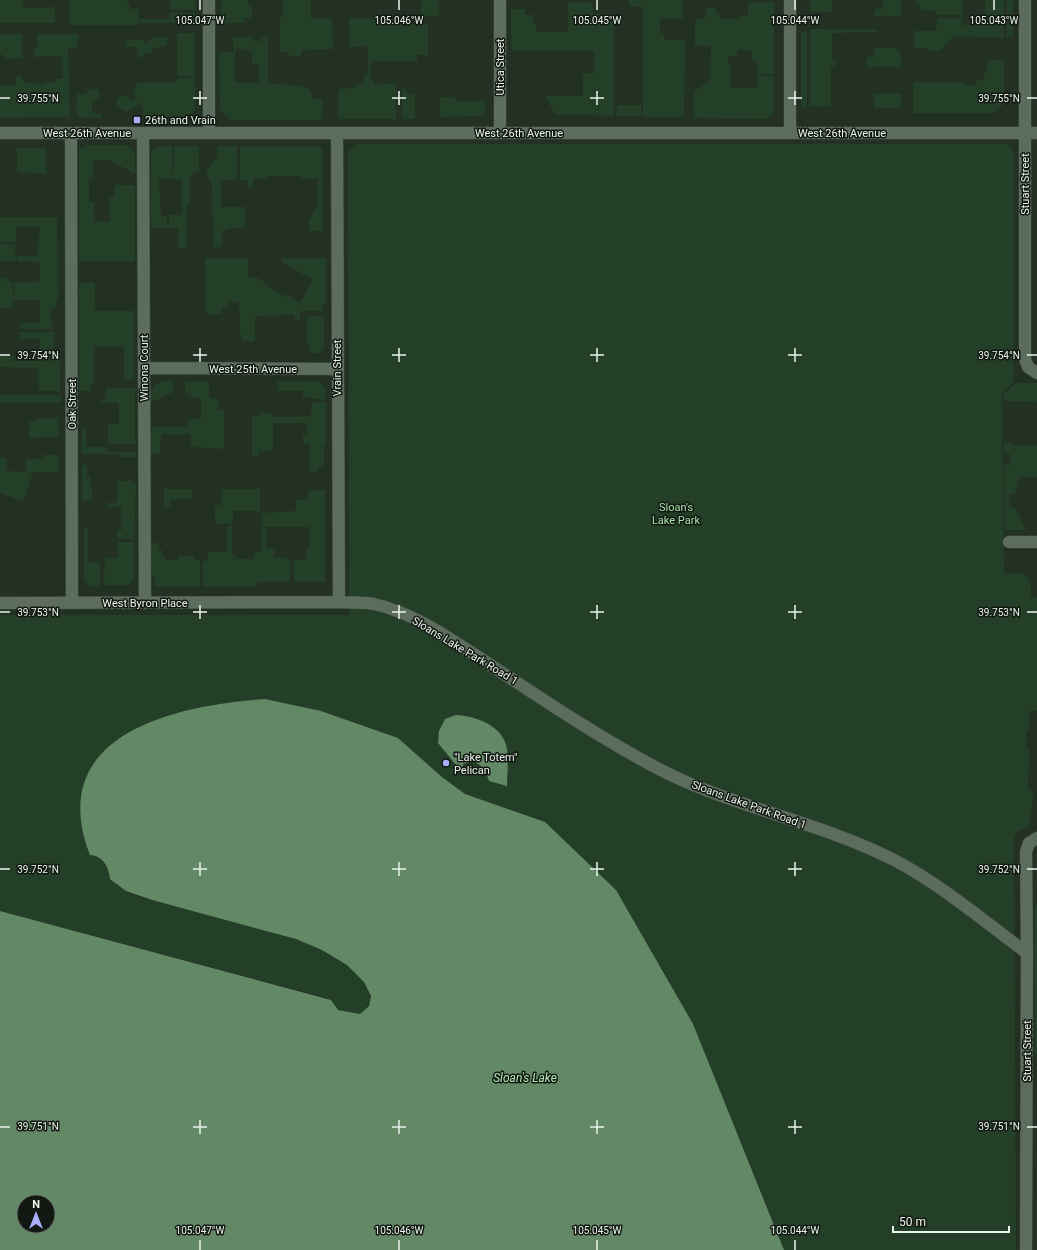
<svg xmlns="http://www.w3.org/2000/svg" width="1037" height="1250" font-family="Roboto,sans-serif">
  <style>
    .green { fill: #243f27 }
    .water { fill: #638866; fill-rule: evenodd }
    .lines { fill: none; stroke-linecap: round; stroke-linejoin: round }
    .minor-casing { stroke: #414e42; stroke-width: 13 }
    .minor { stroke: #5c6c5d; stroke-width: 12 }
    .ticks { fill: none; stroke: #eaf4eb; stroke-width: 1.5 }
    .poi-dot { fill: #abaffb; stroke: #111711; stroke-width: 1.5 }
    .labels { text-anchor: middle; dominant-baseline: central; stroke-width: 3; stroke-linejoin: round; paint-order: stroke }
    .street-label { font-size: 11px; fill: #eaf4eb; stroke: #111711 }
    .poi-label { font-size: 11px; fill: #eaf4eb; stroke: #111711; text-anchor: start }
    .park-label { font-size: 11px; fill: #a7e2ab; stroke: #111711 }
    .water-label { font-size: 12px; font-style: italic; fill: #b2edb6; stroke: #111711 }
    .ticks-label { font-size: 10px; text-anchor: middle; fill: #eaf4eb; stroke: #111711; stroke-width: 3; stroke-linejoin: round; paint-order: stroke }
  </style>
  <rect width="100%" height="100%" fill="#233124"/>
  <path class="green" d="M0,0h23l1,8 31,-1v16h-55z
    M70,0h57l4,10 8,-3v18h-69z
    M170,0h25v10h-25z
    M221,0h27v6h4v12h-8v5h-23z
    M283,0h28v18h21l1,31 -32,1v6h-12l-1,-4h-8v-35h3z
    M421,0h17l1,16h-18z
    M629,0h54v18h-23v15l4,1v6h21l-1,77h-41v-110l-14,-1z
    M810,0h22v12h-22z
    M883,0h18v16h-26v-7h8z
    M915,0h48v15h-27v-5h-14z
    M985,0h19v38l-50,-2 -14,15h-10l-4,-3h-12v-17h22l1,-13h25v7h23z
    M1007,0h6v37h-6z
    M568,2h25v12h21v102l-59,-2 -10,-18h38v-23h11v-22l-83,-1v-41h14v6h8v8h3v9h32z
    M748,2h26v72h-17v-13l-5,-1v-10h-14l-1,6 -9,1v7l3,2 -1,22h27v-12h17v38l-7,5 -73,-1v-27l16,-10 1,-35h-16v-26l11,-3v-9h10v6h5v5h17v-3h10z
    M195,12v11h-55v-4h29v-6z
    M349,18h47v1h11v5h21v31h-11v6h-49v-15l-19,1z
    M810,29l67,1v2l-45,1v28l4,1v4h-5v40h-21z
    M807,30v79l-6,-3v-74z
    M195,33v43h-18v-43z
    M0,34h22v24h-17l-5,-5z
    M37,34h41v13l-10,1 2,69 -70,1v-33h16v-9h5l4,7 20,1v-2h11v-3h9l-2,-1 -1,-22 -28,1v-8l3,-1z
    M154,37h13v8l-15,4v4h-8v4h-6l-1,-10h-11v-7h18v5z
    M233,37h20v4h8v-4h7v46h-9v-18l-7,-1v-13h-5l-2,-2h-8l-2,2v31l62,3 12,4 4,10h9v18l-3,3h-89l-10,-11 -1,-57h14z
    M874,48h21l6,5v14h-34v-10h7z
    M989,60h15v43l-10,10h-81v-31h51l1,3h11l1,-5h6z
    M368,62h3v19h3v4l22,-2v36h-58v-30l17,-1v-3h8l2,-11 3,-1z
    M177,78h18v33l-8,6h-44l-1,-14 -15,9c-7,-3 -15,-8 -7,-16h6l7,5 4,-4 -3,-4v-7h3v-4h39z
    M402,87l9,8h4v24h-13z
    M91,89h7l2,6 -8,10v6l5,4 5,-1v4h-23l-3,-8 1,-20 1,4 5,1z
    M874,94h27v14h-27z
    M440,97h15l1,4h30l-2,13 -3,2 -41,1z
    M617,105h24v11h-24z
    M355,144h653l6,8v229l-12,12 2,181h20l7,7v16h6v114h-8v19h-3v18l3,1 -1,40 6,1 -5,38c-10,0 -14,5 -15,14l2,408h-232l-37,-94 -202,-334 -80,-28 -23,-17 -44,-39 -77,-27 -56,-12 -185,110c1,19 2,29 14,45 3,4 8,5 11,10 6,8 13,19 20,26 7,6 36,13 46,15 47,13 174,35 195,81 7,14 5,18 -6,28l-22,-4 -7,-11 -331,-88v-296h349l-1,-462z
    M86,145h41l8,8v21l-26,-14h-16v18h-4v24h5v20h16v-25h5v-12h20v76h-56v-111z
    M158,146h14v21l-3,11 -10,1 2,37h6v12h-16v-72l2,-6z
    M174,146h25v26h-4l-5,6v26h-3v44l-9,1v-21h-9v-13h13v-36h-11l-1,-5 4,-7z
    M217,146h20v34h-16v27h24v21h-15l-3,2h-5v17h-9l-1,-62 -6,-13 11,-16z
    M240,146h78l4,3 1,82h-14v-10l9,-17v-25l-18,-1v-2h-33v2h-14v9h-6v-7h-7z
    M17,148h29v26l-29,-2z
    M0,217h57l1,83 -2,1v7h-5l1,21h-32v-6h20v-23h-26v-18h24v-3h2v-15l-2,-2 -21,-1v-5h20l3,-29h-24v15h-16z
    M0,244h15l1,17h-16z
    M205,258h43v20h9l8,4 -1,2 22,13 1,-2 13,8 13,-23 -31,-18 1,-4h43v46h-3v7h-23v9h-5v-5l-40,1v25h-13v-6h-2l-1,-33h-11v6h-7l1,6h-16z
    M2,278h6v2l5,3v25h-13v-27h2z
    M79,283h16v28h39v68h-10v-33h-30v37l-3,1v7h-12z
    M307,316h17v32l-4,5h-11v-10l-2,-1z
    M19,332h35v24h-14v-17h-21z
    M0,356h14v5h25v-4h21v34h-21l-1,-23 -38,-1z
    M173,381v12c-10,0 -14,9 -24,9v-12h4c3,-10 12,-9 20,-9z
    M278,381h40c8,4 8,10 8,19l-23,-3v-6h-25z
    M185,382h24v16h9v12h6v39l-33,-2 -1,-13h-29l-1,20h-9v-27h37v-8h13v-20l-10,-2v-4h-6z
    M1015,383h22v19l-33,-1v-7z
    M106,388h29v56h-27v-20h11v-21h-17v-4h4z
    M0,395h61v7h-61z
    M312,402h14v42h-23v-9h4l-1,-12h-33v28h-14v6h-7v-41h8v-3h11v4l40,-1z
    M38,418h20v19l-29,1v-17h9z
    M82,429h4v18h20l4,5h25v5h-16l-1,-3h-36z
    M1004,442h7v4h26v31h-18l-4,17h-6l1,13h4l13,23h-22l-1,-65h6v-11l-6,-1z
    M310,444h14v21l-5,2 -4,6h-5z
    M43,455h16v17h-26l-10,29 -23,-8v-35h6v13l20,1v-13h16z
    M82,465h5v11h3v10h2v15h-10z
    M118,481h15v3h3l-2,55h-17v-9h5l-1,-23h-14v-4h10z
    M164,489h28v10h-22v8h-6z
    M222,489h38v22h-27v13h-18v-19h7z
    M308,490h17v92h-31l-1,-22h13v-11h3v-22h-47v-14l34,-2v-11l12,-1z
    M227,526h5v29h3v4h19v-7h8v-24h4v21h8v8l16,2v23h-32v4h-55v-25h5v-9h19z
    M84,527h4v35h12v24h-10l-6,-5z
    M118,542h16v37l-6,6h-24l1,-27h13z
    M151,542l8,2v5l3,1v6h2l1,4h13v-4h16v4h6v26h-45v-10l-4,-1z
    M1035,905h2v150h-2z"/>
  <path class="water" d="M265,699l56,12 77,27 44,39 23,17 80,28 71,68 77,134 91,226h-784v-339l331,89 7,10 22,4 9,-8 2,-10 -7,-14 -17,-17 -25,-15 -26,-11 -144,-39 -26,-9 -16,-12c-1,-12 -7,-23 -20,-24 -47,-121 86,-150 175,-156zM24,1202h24v24h-24z
    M456,715c20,1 48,11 51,34 2,11 0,25 0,37l-18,-5 -4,-12 -11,-8 -11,3 -1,9 -5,-2 -1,-6 -18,-22 1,-12 6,-12z"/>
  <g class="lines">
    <g class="minor-casing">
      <path id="minor" d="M209,0v133
        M500,0v133
        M1025,0v359l3,8 9,6
        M0,133h1037
        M71,133l1,470
        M143,133l2,470
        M337,133l2,469
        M790,133v-133
        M144,368l193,1
        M1009,542h28
        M0,603l339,-1c11,1 24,0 35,2 42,9 82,39 118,62 53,35 107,71 163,101 77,41 164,54 241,94 47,25 89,61 131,92
        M1026,1250l1,-297 -1,-101 3,-9 8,-5"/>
    </g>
    <use href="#minor" class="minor"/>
  </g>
  <path class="ticks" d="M200,0v10M399,0v10M597,0v10M795,0v10M994,0v10M200,91v14M399,91v14M597,91v14M795,91v14M0,98h10M193,98h14M392,98h14M590,98h14M788,98h14M1027,98h10M200,348v14M399,348v14M597,348v14M795,348v14M0,355h10M193,355h14M392,355h14M590,355h14M788,355h14M1027,355h10M200,605v14M399,605v14M597,605v14M795,605v14M0,612h10M193,612h14M392,612h14M590,612h14M788,612h14M1027,612h10M200,862v14M399,862v14M597,862v14M795,862v14M0,869h10M193,869h14M392,869h14M590,869h14M788,869h14M1027,869h10M200,1120v14M399,1120v14M597,1120v14M795,1120v14M0,1127h10M193,1127h14M392,1127h14M590,1127h14M788,1127h14M1027,1127h10M200,1240v10M399,1240v10M597,1240v10M795,1240v10"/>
  <g class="poi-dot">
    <rect x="133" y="116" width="8" height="8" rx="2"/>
    <circle cx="446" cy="763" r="4"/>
  </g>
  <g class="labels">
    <g class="street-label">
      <text transform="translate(500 67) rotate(-90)">Utica Street</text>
      <text x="87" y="133">West 26th Avenue</text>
      <text x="519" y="133">West 26th Avenue</text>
      <text x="842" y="133">West 26th Avenue</text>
      <text transform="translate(1025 184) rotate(-90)">Stuart Street</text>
      <text transform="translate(144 368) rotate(-90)">Winona Court</text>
      <text transform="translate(337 368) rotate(-90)">Vrain Street</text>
      <text x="253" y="369">West 25th Avenue</text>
      <text transform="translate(72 404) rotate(-90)">Oak Street</text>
      <text x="145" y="603">West Byron Place</text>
      <text transform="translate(465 651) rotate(31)">Sloans Lake Park Road 1</text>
      <text transform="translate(749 805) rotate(20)">Sloans Lake Park Road 1</text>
      <text transform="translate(1027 1051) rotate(-90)">Stuart Street</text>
    </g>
    <g class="poi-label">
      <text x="145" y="120">26th and Vrain</text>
      <text x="454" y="757">"Lake Totem"<tspan x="454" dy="13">Pelican</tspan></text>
    </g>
    <g class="park-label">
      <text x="676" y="507">Sloan's<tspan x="676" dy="13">Lake Park</tspan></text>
    </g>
    <g class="water-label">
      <text x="525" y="1078">Sloan's Lake</text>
    </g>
  </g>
  <g class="ticks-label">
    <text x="200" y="24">105.047°W</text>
    <text x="399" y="24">105.046°W</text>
    <text x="597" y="24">105.045°W</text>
    <text x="795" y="24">105.044°W</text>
    <text x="994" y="24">105.043°W</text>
    <text x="38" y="102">39.755°N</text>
    <text x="999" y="102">39.755°N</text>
    <text x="38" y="359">39.754°N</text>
    <text x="999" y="359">39.754°N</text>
    <text x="38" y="616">39.753°N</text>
    <text x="999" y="616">39.753°N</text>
    <text x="38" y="873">39.752°N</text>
    <text x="999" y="873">39.752°N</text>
    <text x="38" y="1130">39.751°N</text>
    <text x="999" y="1130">39.751°N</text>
    <text x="200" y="1234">105.047°W</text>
    <text x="399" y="1234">105.046°W</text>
    <text x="597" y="1234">105.045°W</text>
    <text x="795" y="1234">105.044°W</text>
  </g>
  <g transform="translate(36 1214)"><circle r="19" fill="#111711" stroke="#686f68"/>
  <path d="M0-3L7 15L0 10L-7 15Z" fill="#abaffb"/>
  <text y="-6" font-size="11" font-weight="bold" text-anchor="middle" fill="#eaf4eb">N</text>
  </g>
  <path d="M893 1226v6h116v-6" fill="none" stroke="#eaf4eb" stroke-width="2"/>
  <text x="899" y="1226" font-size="12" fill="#eaf4eb" stroke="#111711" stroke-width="3" paint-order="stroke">50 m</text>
</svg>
